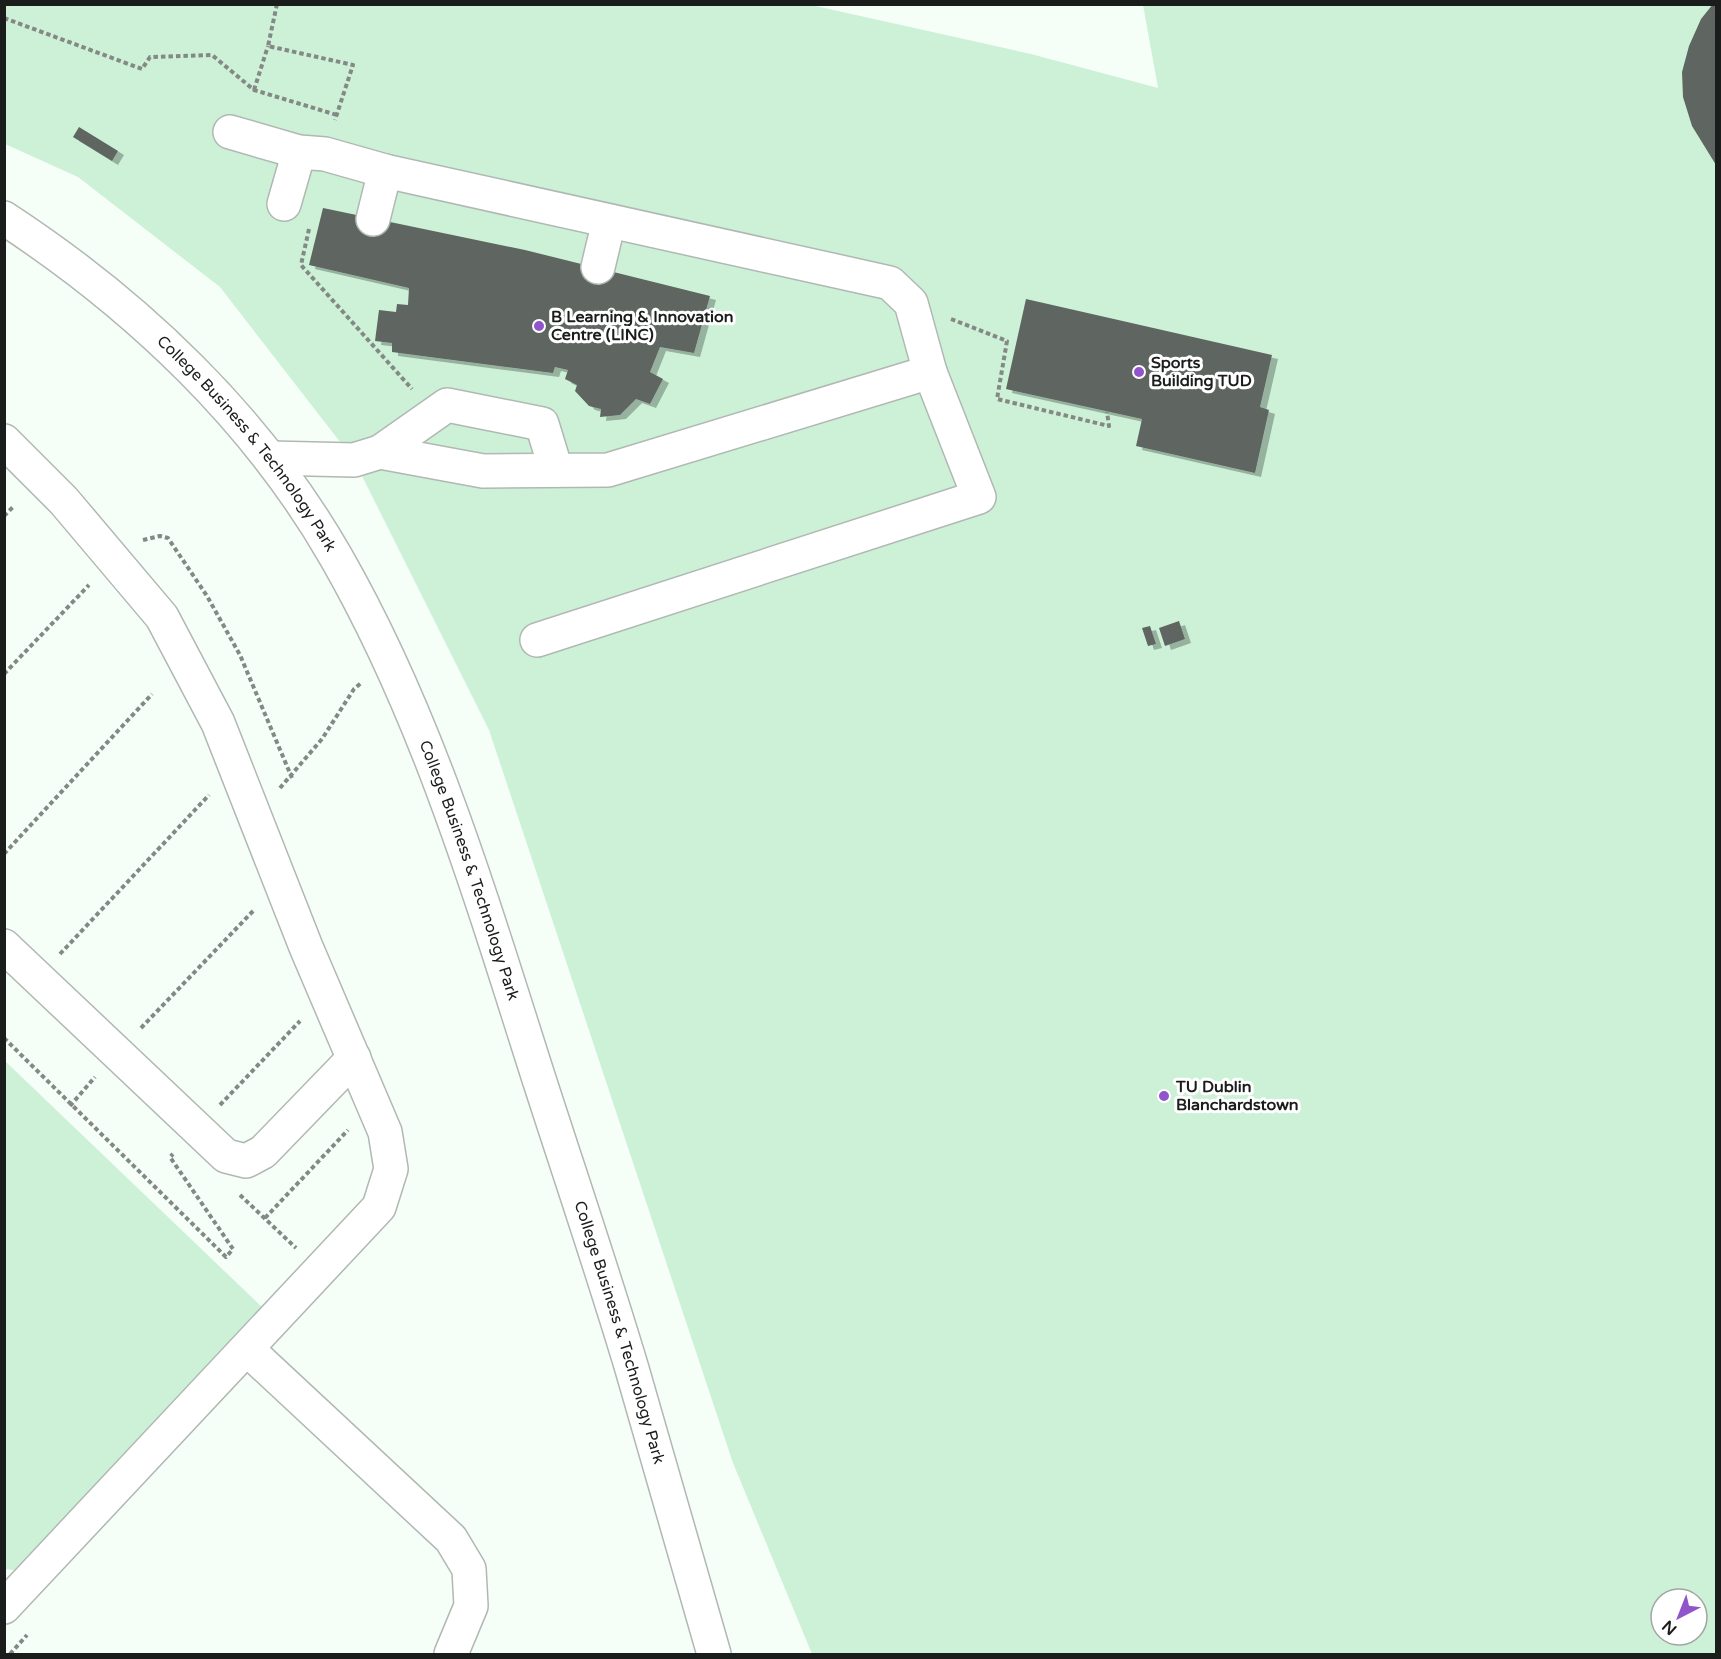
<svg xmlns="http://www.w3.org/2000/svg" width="1721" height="1659" font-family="'Varela Round',sans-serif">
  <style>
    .green { fill: #ccf1d7; fill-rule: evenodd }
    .building { fill: #5f6561; filter: url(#shadow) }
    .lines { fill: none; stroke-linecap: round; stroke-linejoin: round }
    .minor-casing { stroke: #b1b8b3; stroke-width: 36 }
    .path { stroke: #848985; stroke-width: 4; stroke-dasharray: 4.5 3; stroke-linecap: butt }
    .minor { stroke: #fff; stroke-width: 33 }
    .poi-dot { fill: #9054cb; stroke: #fff; stroke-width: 2 }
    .labels { text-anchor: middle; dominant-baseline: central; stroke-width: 6; stroke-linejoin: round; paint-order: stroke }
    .poi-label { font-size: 16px; font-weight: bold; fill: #1a1d1b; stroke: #fff; text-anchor: start }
    .street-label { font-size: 16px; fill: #1a1d1b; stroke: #fff }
  </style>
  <defs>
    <filter id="shadow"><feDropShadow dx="6" dy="4" stdDeviation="0" flood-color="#0004"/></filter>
  </defs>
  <rect width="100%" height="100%" fill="#f6fef8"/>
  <path class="green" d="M5,5h806l220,49 127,34 -15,-83h573v1649h-904l-79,-191 -244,-733 -135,-270 -134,-173 -142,-110 -73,-33zM1661,1599h36v36h-36z
    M4,1060l259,248 -249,262 -10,-1z"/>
  <path class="building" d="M1713,4h3v161l-24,-39 -9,-29 -1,-25 7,-26 12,-27z
    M79,127l39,24 -6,10 -39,-24z
    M323,208l202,42 185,46 -16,57 -34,-6 -10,25 13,7 -13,25 -14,-5 -16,16 -20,2 1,-8 -12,-3 -14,-15 2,-6 -12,-6 3,-9 -13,-3 -2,6 -161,-21v-9l-17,-2 4,-31 17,2 1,-8 11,1 1,-17 -100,-23z
    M1026,299l246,56 -12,52 9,3 -14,63 -119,-27 6,-27 -136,-30z
    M1179,621l6,18 -20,7 -6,-18z
    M1150,626l6,18 -8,2 -6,-18z"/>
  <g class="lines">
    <g class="minor-casing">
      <g id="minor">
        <path d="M230,132l69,20 26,2 60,17 505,112 21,20 19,69 -322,98 -125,1 -103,-19 -26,8 -84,-2"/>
        <path d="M284,204l15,-52"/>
        <path id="s1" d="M4,218c133,87 253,201 332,339 93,162 146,344 203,522 31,96 64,193 93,290 28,95 54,190 82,285"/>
        <path d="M373,219l12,-48"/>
        <path d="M598,267l11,-46"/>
        <path d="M4,441l60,60 98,116 56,106 88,224 79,185 6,37 -12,38 -375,400"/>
        <path d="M380,452l67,-47 95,19 14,46"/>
        <path d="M537,640l442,-143 -49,-125"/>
        <path d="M4,946l222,210 20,5 17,-9 91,-94"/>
        <path d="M247,1349l204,190 18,30 2,37 -20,48"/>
      </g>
    </g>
    <path class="path" d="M277,4l-9,42 85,19 -18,55
      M4,18l138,51 8,-12 62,-2 42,35 83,25
      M254,90l14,-44
      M309,229l-8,36 111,124
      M951,319l56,22 -10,58 112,27 -2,-14
      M4,516l9,-9
      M143,540l17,-4 8,2 39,58 33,59 52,123
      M4,674l85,-89
      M280,788l42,-49 32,-50 7,-6
      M4,854l148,-160
      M60,954l149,-159
      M141,1028l113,-118
      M4,1038l222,219 7,-8 -63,-92 3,-3
      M220,1105l80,-84
      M70,1106l25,-29
      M240,1195l56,53
      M265,1218l83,-88
      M10,1654l17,-19"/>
    <use href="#minor" class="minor"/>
  </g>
  <g class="poi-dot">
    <circle cx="539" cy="326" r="6"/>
    <circle cx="1139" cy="372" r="6"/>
    <circle cx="1164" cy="1096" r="6"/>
  </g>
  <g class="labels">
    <g class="poi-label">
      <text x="551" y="317">B Learning &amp; Innovation<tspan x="551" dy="18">Centre (LINC)</tspan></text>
      <text x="1151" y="363">Sports<tspan x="1151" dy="18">Building TUD</tspan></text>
      <text x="1176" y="1087">TU Dublin<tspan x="1176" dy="18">Blanchardstown</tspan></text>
    </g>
    <g class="street-label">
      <text stroke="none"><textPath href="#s1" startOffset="334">College Business &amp; Technology Park</textPath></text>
      <text stroke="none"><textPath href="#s1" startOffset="820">College Business &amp; Technology Park</textPath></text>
      <text stroke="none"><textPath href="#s1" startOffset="1306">College Business &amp; Technology Park</textPath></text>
    </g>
  </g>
  <rect width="1721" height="1659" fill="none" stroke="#1a1d1b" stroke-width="12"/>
  <g transform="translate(1679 1617) rotate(222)"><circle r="28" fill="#ffffff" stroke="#a3a5a4" stroke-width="1.5"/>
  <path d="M0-4.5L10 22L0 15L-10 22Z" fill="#9054cb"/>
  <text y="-9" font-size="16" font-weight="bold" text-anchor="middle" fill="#1a1d1b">N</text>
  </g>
</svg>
